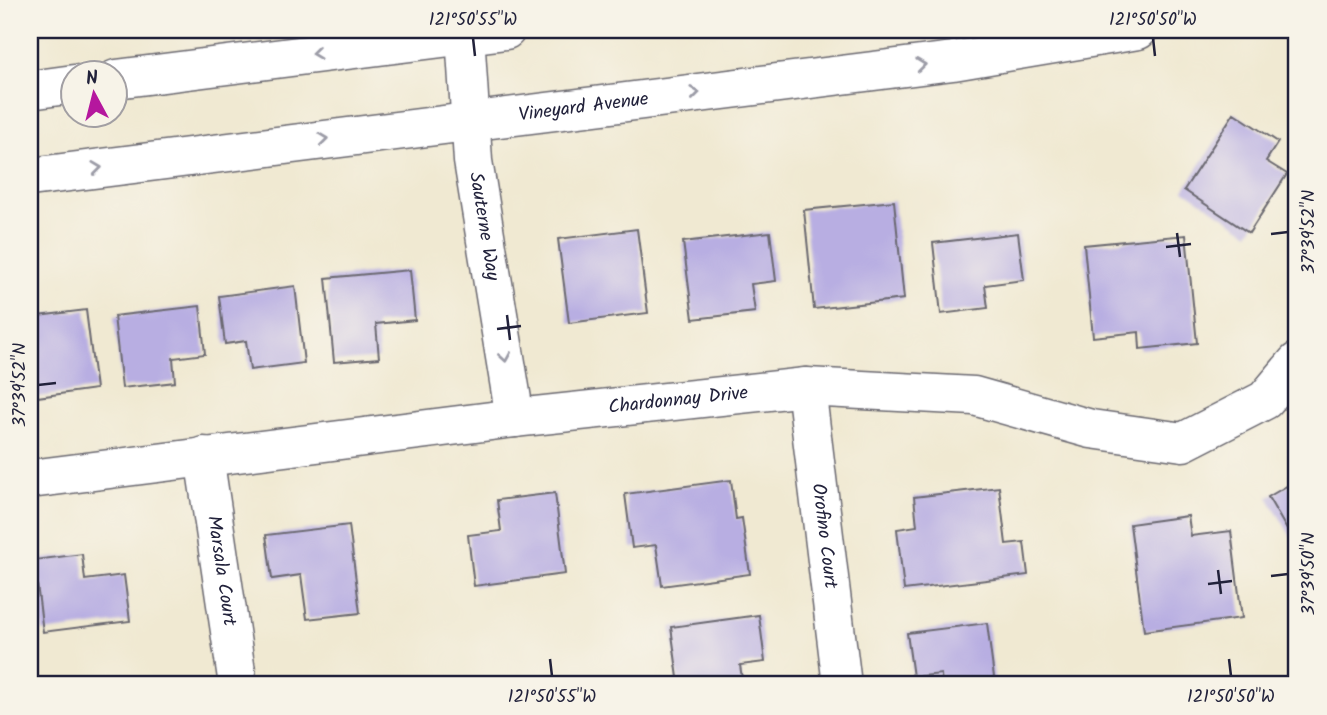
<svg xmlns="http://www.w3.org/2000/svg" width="1327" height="715" font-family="Kalam,sans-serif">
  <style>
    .building { fill: #b8aee2 }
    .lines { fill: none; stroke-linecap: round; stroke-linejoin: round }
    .minor-casing { stroke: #6a6870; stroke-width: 41 }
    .tertiary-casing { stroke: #6a6870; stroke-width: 41 }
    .minor { stroke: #fff; stroke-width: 38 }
    .tertiary { stroke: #fff; stroke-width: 38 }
    .oneway { stroke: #9c9ca7 }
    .ticks { fill: none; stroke: #22223b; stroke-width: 2.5 }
    .labels { text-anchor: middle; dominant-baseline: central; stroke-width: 7; stroke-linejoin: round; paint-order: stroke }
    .street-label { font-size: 19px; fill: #22223b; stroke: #f7f3e8 }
    .neatline { fill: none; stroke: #22223b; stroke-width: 2.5 }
    .ticks-label { font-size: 18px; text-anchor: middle; fill: #22223b }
  </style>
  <rect width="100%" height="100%" fill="#f7f3e8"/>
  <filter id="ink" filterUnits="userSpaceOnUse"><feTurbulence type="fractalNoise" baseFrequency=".0143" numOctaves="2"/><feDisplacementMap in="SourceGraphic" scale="14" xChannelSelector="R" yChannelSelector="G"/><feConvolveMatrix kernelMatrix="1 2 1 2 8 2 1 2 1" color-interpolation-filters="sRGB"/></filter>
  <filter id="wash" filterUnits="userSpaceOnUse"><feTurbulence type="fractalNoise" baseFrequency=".00686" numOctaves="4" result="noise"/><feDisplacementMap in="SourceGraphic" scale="28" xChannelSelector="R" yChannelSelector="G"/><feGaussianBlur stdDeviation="1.57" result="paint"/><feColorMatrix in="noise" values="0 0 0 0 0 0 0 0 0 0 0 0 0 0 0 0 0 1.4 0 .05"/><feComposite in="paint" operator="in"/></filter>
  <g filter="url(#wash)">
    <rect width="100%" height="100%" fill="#f0e9d2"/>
    <g id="blocks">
      <path class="building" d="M1234,113l44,29 -12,19 21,13 -38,59 -65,-43z
        M894,201l10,98 -90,10 -10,-99z
        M637,229l11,84 -79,10 -11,-84z
        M770,232l6,49 -25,3 4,28 -62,7 -10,-77z
        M1018,233l6,47 -39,5 3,23 -47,6 -8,-71z
        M1186,235l11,108 -57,6 -1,-17 -46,5 -9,-92z
        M410,270l5,50 -39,4 3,34 -45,4 -8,-84z
        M295,286l9,77 -54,7 -4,-29 -21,3 -6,-48z
        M200,306l5,48 -32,4 2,24 -53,6 -8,-72z
        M86,310l10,79 -66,9v-81z
        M731,480l5,39 6,-1 8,56 -88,12 -6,-41 -24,3 -7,-54z
        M1297,480v67l-29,-50z
        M999,487l7,57 18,-2 4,33 -124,15 -7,-61 20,-3 -3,-29z
        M555,493l10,81 -91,12 -6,-51 33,-4 -4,-31z
        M1188,516l3,20 40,-5 11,87 -98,13 -14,-107z
        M349,525l11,88 -53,6 -6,-44 -29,4 -6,-44z
        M82,554l3,26 39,-5 6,46 -87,11 -9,-72z
        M759,615l6,47 -25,3 3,20h-64l-8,-58z
        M987,623l8,62h-53l-1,-11 -28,3 -6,-44z"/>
    </g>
  </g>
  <g filter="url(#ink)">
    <use href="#blocks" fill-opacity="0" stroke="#6a6870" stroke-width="2"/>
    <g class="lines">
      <g class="minor-casing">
        <g id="minor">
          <path id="s1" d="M467,30l-2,4 8,127 42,257"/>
          <path id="s2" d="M806,387l36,298"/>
          <path id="s3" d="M204,456l34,229"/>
          <path id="s4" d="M30,479l485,-61 291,-31 168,9 117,33 92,13 82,-42 32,-38"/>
        </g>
      </g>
      <g class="tertiary-casing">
        <g id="tertiary">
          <path d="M116,79l390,-49"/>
          <path d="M30,90l44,-6"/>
          <path id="s5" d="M30,177l923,-116 185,-31"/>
        </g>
      </g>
      <use href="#minor" class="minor"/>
      <use href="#tertiary" class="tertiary"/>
    </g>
    <defs><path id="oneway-chevron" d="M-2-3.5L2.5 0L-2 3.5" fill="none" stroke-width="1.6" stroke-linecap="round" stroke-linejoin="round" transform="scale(1.75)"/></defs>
    <g class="oneway">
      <use href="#oneway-chevron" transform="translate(316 53) rotate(173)"/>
      <use href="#oneway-chevron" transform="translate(921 65) rotate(-7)"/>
      <use href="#oneway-chevron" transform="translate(695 93) rotate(-7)"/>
      <use href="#oneway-chevron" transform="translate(323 139) rotate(-7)"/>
      <use href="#oneway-chevron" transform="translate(97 168) rotate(-7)"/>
      <use href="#oneway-chevron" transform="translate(505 357) rotate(81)"/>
    </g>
  </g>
  <path class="ticks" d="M473,38l2,18M1153,38l2,18M1177,233l3,24M1271,234l17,-2M1166,247l25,-3M507,315l3,25M497,329l24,-3M38,385l18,-2M1218,570l3,24M1271,576l17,-2M1208,584l24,-3M550,659l2,17M1229,659l2,17"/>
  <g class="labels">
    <g class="street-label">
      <text stroke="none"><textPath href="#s5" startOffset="558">Vineyard Avenue</textPath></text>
      <text stroke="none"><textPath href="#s1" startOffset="198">Sauterne Way</textPath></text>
      <text stroke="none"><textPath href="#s4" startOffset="653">Chardonnay Drive</textPath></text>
      <text stroke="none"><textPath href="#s2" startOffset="150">Orofino Court</textPath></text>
      <text stroke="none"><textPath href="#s3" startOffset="116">Marsala Court</textPath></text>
    </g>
  </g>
  <rect width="1327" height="715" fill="none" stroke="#f7f3e8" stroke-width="77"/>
  <g transform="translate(94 94) rotate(353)"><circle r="33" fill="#f7f3e8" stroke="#a29fa3" stroke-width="2"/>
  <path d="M0-5L12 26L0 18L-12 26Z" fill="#b5179e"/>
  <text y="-10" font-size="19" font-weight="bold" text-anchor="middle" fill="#22223b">N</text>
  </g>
  <rect x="38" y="38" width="1250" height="638" class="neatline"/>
  <g class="ticks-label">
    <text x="473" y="25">121°50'55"W</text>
    <text x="1153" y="25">121°50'50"W</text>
    <text transform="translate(1308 232) rotate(-90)" y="6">37°39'52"N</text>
    <text transform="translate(19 385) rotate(-90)" y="6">37°39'52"N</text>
    <text transform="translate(1308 574) rotate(-90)" y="6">37°39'50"N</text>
    <text x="552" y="702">121°50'55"W</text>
    <text x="1231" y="702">121°50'50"W</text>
  </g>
</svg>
